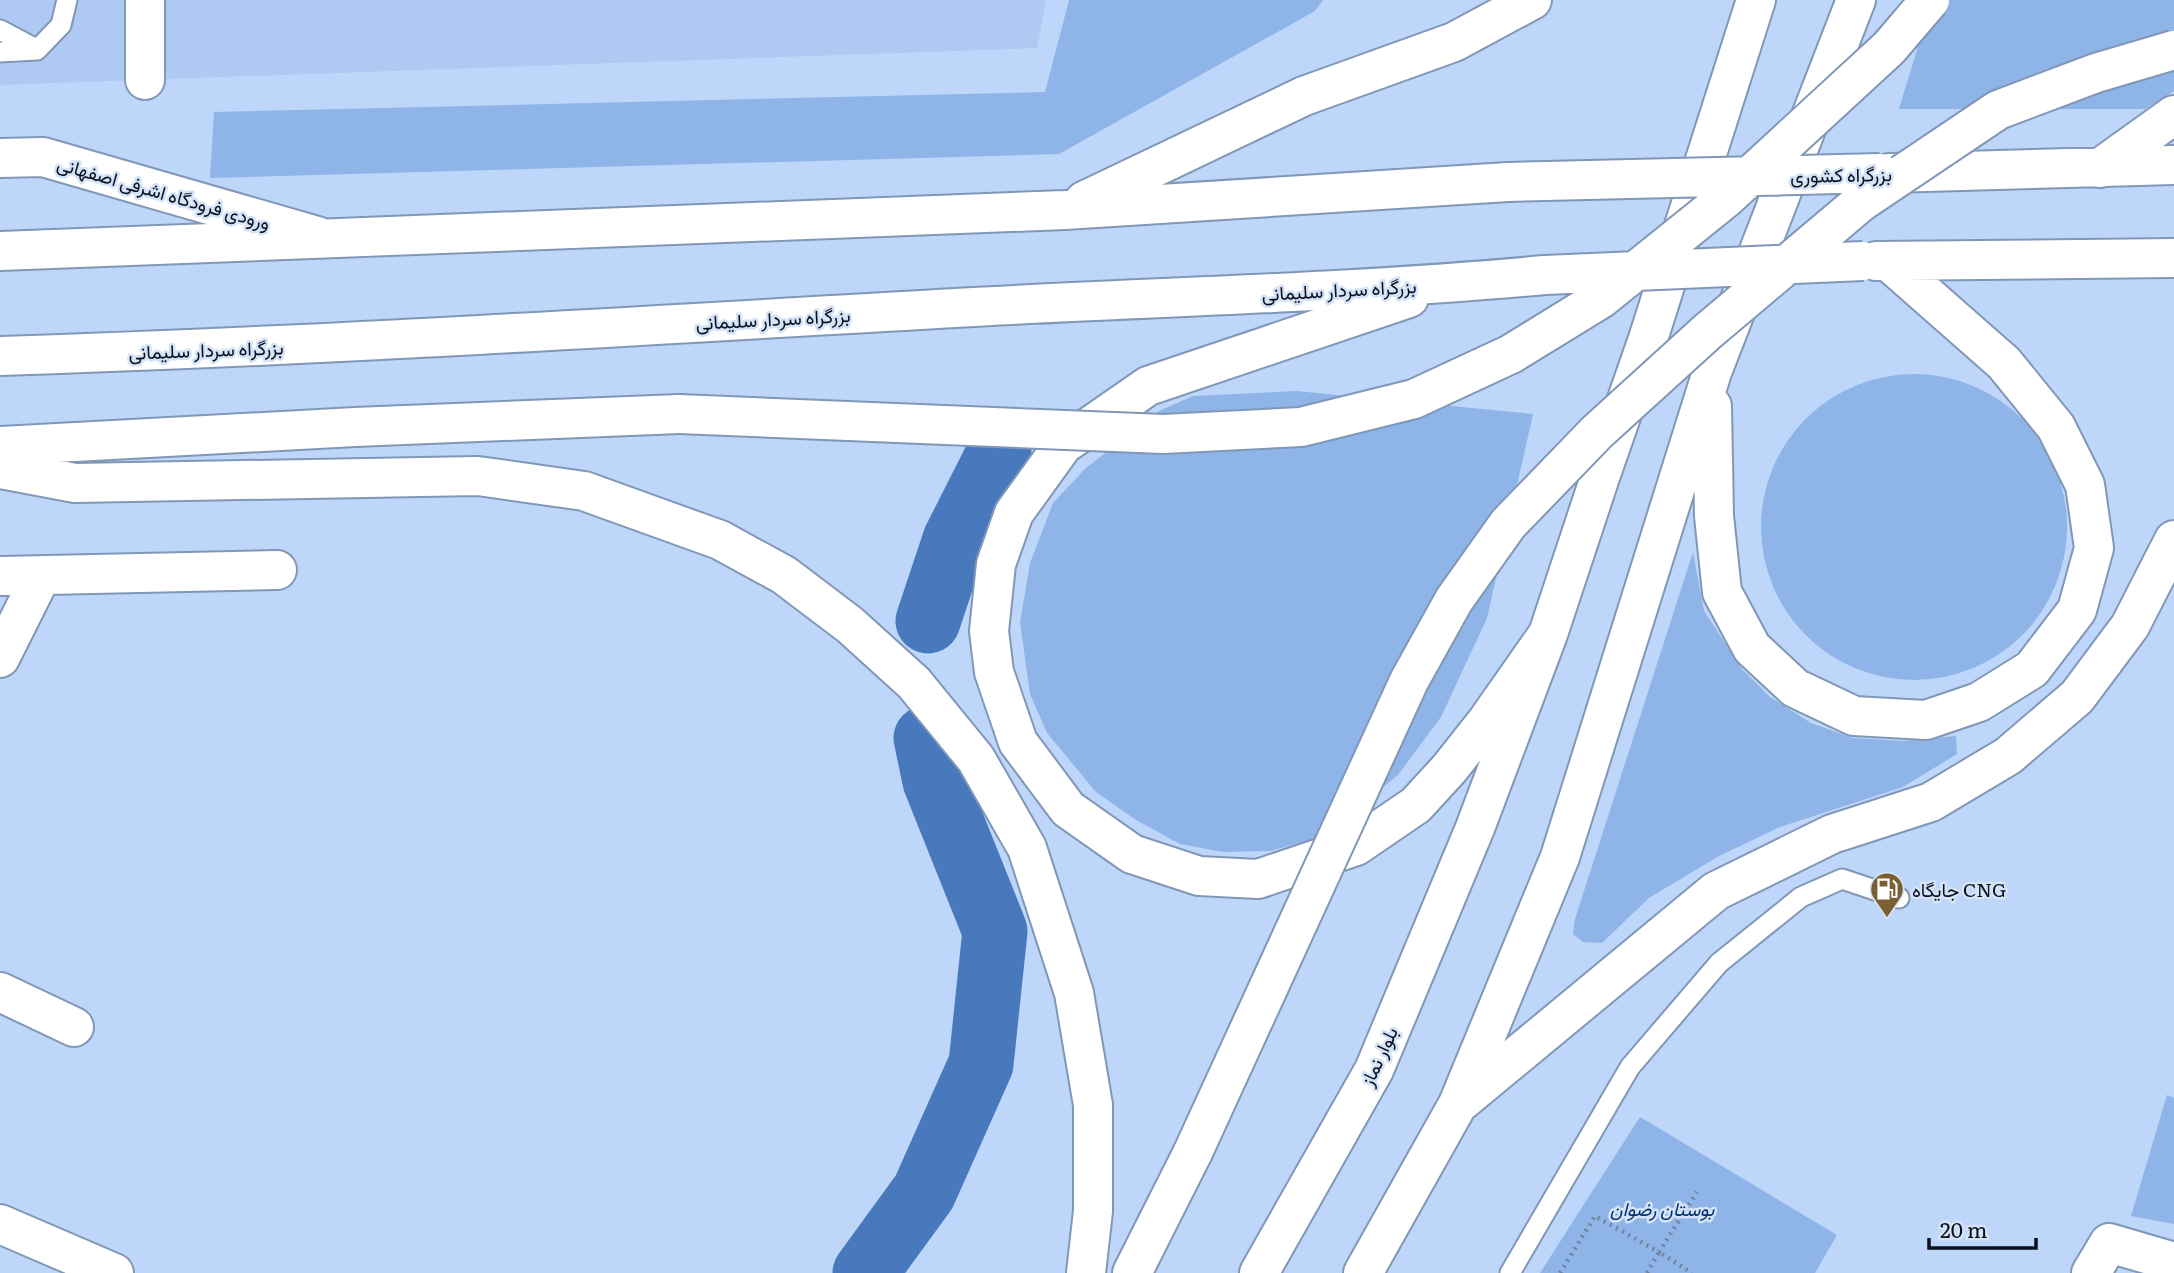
<svg xmlns="http://www.w3.org/2000/svg" width="2174" height="1273" font-family="Literata,Vazirmatn,serif">
  <style>
    .built { fill: #aecaf3 }
    .green { fill: #8fb4e7 }
    .lines { fill: none; stroke-linecap: round; stroke-linejoin: round }
    .river { stroke: #4979bd; stroke-width: 65 }
    .service-casing { stroke: #8097b7; stroke-width: 23 }
    .minor-casing { stroke: #8097b7; stroke-width: 42 }
    .secondary-casing { stroke: #8097b7; stroke-width: 42 }
    .trunk-casing { stroke: #8097b7; stroke-width: 42 }
    .path { stroke: #72839c; stroke-width: 4.5; stroke-dasharray: 2 5; stroke-linecap: butt }
    .service { stroke: #fff; stroke-width: 19 }
    .minor { stroke: #fff; stroke-width: 38 }
    .secondary { stroke: #fff; stroke-width: 38 }
    .trunk { stroke: #fff; stroke-width: 38 }
    .trunk-bridge-casing { stroke: #8097b7; stroke-width: 42; stroke-linecap: butt }
    .trunk-bridge { stroke: #fff; stroke-width: 38 }
    .labels { text-anchor: middle; dominant-baseline: central; stroke-width: 5; stroke-linejoin: round; paint-order: stroke }
    .street-label { font-size: 19px; fill: #09111d; stroke: #d4e3f8 }
    .poi-label { font-size: 19px; fill: #09111d; stroke: #d4e3f8; text-anchor: start }
    .park-label { font-size: 19px; font-style: italic; fill: #00306e; stroke: #d4e3f8 }
  </style>
  <rect width="100%" height="100%" fill="#bed6f9"/>
  <path class="built" d="M0,0h1046l-9,48 -1037,37z"/>
  <path class="green" d="M1069,0h254l-8,11 -256,143 -849,24 4,-66 831,-20z
    M1932,0h242v91l-29,18h-246z
    M1761 527a153 153 0 1 1 306 0a153 153 0 1 1-306 0Z
    M1296,391l237,23 -46,204 -46,99 -43,58 -77,62 -51,14 -47,1 -43,-8 -44,-24 -40,-28 -49,-59 -17,-39 -10,-72 10,-59 23,-60 33,-35 73,-57 34,-15z
    M1693,552l11,59 38,58 28,28 41,26 42,15 51,3 52,-5 1,18 -54,33 -123,40 -61,29 -70,42 -47,45 -19,-1 -10,-8 2,-15z
    M2167,1095l7,3v126l-43,-8z
    M1640,1117l197,118 -22,38h-275z"/>
  <g class="lines">
    <path class="river" d="M928,621l27,-81 44,-87
      M865,1273l59,-81 57,-128 14,-133 -60,-150 -9,-43"/>
    <g class="service-casing">
      <path id="service" d="M0,30l36,19
        M0,52l37,-2 24,-25 6,-25
        M1510,1273l120,-206 89,-104 82,-66 41,-18 57,19"/>
    </g>
    <g class="minor-casing">
      <path id="minor" d="M145,80v-80
        M0,576l277,-6
        M0,658l41,-82
        M0,992l74,35
        M0,1224l114,49
        M2091,1273l18,-30 65,19"/>
    </g>
    <g class="secondary-casing">
      <path id="secondary" d="M0,158l43,-1 274,79"/>
    </g>
    <g class="trunk-casing">
      <path id="trunk" d="M2100,168l74,-53
        M1889,173l285,-8
        M1084,201l220,-105 150,-54 78,-42
        M0,251l1065,-41 443,-28
        M1876,261l298,-3
        M1409,298l-261,88 -85,59 -49,68 -18,51 -7,67 5,41 24,70 50,67 64,45 67,22 59,3 98,-33 60,-41 33,-36 38,-48 61,-87
        M0,356c319,-10 637,-30 955,-48 197,-11 394,-15 590,-33
        M1712,406l2,110 8,76 30,56 43,40 59,28 72,4 53,-18 53,-33 45,-59 17,-62 -9,-63 -29,-58 -52,-64 -116,-102
        M0,446l355,-19 324,-13
        M0,469l75,14 403,-7 106,15 136,49 64,35 66,50 64,58 62,76 51,89 47,145 19,112v106l-7,62
        M1462,1101l254,-210 116,-57 99,-32 77,-46 69,-59 53,-71 44,-86
        M1132,1273l61,-121
        M1259,1273l115,-203 101,-242 73,-194 52,-157 48,-138 108,-339
        M1363,1273l95,-169 102,-247 152,-485 144,-372"/>
    </g>
    <path class="path" d="M1560,1273l35,-57 64,36 38,-60
      M1647,1273l12,-21 33,21"/>
    <use href="#service" class="service"/>
    <use href="#minor" class="minor"/>
    <use href="#secondary" class="secondary"/>
    <use href="#trunk" class="trunk"/>
    <g class="trunk-bridge-casing">
      <path id="trunk-bridge" d="M1508,182l372,-9
        M1545,275l318,-14
        M679,414l484,20 138,-7 113,-28 97,-45 91,-56 123,-99 164,-151 41,-48
        M1193,1152l216,-471 45,-81 54,-76 89,-92 110,-100 154,-130 137,-92 98,-37 78,-23"/>
    </g>
    <use href="#trunk-bridge" class="trunk-bridge"/>
  </g>
  <defs>
    <g id="fuel-pin" transform="scale(1.75)"><path d="M0 17L-7.5 6A9.5 9.5 0 1 1 7.5 6Z" fill="#7b5f32" stroke="#d4e3f8"/><path d="M-5.5-6h7V0h2V4h1.3V-2.5L3-4.5l.8-.8L6-3V5H2.5V1h-1V6h-7ZM-4.2-4.7v3.2H.2V-4.7Z" fill="#fff"/></g>
  </defs>
  <g fill-rule="evenodd">
    <use href="#fuel-pin" x="1887" y="889"/>
  </g>
  <g class="labels">
    <g class="street-label">
      <text transform="translate(1841 174) rotate(-1)">بزرگراه کشوری</text>
      <text transform="translate(164 192) rotate(16)">ورودی فرودگاه اشرفی اصفهانی</text>
      <text transform="translate(1339 289) rotate(-3)">بزرگراه سردار سلیمانی</text>
      <text transform="translate(773 318) rotate(-3)">بزرگراه سردار سلیمانی</text>
      <text transform="translate(206 349) rotate(-2)">بزرگراه سردار سلیمانی</text>
      <text transform="translate(1378 1056) rotate(-65)">بلوار نماز</text>
    </g>
    <g class="poi-label">
      <text x="1912" y="889">جایگاه CNG</text>
    </g>
    <g class="park-label">
      <text x="1662" y="1208">بوستان رضوان</text>
    </g>
  </g>
  <path d="M1929 1238v10h107v-10" fill="none" stroke="#09111d" stroke-width="3.5"/>
  <text x="1940" y="1238" font-size="21" fill="#09111d" stroke="#d4e3f8" stroke-width="5" paint-order="stroke">20 m</text>
</svg>
